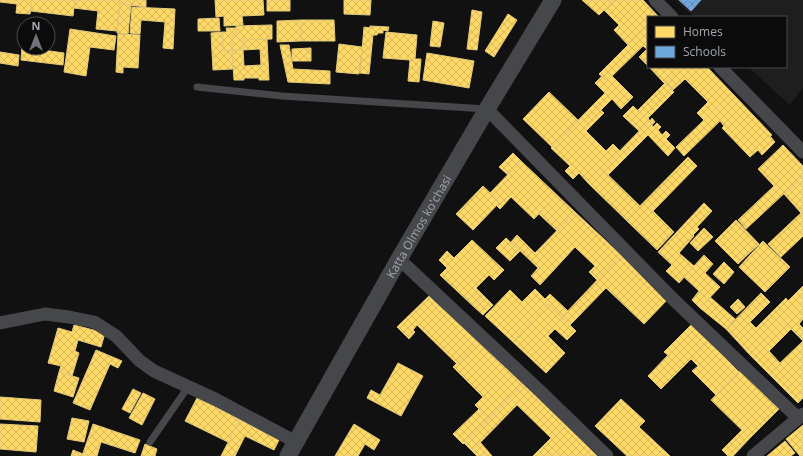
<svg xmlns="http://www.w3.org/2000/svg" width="803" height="456" font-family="'Open Sans',sans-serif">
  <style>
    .built { fill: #1e1e1f }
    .homes { fill: url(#homes-cross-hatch); stroke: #e3ca7c }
    .schools { fill: url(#schools-cross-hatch); stroke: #7fa8cf }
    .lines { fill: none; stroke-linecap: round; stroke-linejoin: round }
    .service { stroke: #45474a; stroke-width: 7 }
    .minor { stroke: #45474a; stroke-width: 13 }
    .tertiary { stroke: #45474a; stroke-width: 17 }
    .labels { text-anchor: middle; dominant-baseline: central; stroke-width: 4; stroke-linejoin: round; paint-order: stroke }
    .street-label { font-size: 12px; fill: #a3a8b0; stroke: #0b0b0c }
  </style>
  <defs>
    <pattern id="homes-cross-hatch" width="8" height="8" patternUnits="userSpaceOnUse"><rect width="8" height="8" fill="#ffd966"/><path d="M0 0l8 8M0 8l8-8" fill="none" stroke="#d6b85c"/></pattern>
    <pattern id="schools-cross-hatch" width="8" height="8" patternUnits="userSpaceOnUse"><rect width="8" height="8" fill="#6fa8dc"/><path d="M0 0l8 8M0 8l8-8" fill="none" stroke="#608ab2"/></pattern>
  </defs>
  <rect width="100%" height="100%" fill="#111"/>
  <path class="built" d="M675,0h128v87l-13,18 -42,-38h38v-50h-92z"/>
  <path class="homes" d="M0,0h32l-2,14 -14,-1 1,-9 -17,-2z
    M32,0h43l-2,16 -42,-5z
    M75,0h45l-3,31 -21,-2 2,-18 -24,-3z
    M120,0h26v7l-26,-3z
    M215,0h48l1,15 -22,1 1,9 -19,1v-10l-8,1z
    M267,0h23v11h-23z
    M344,0h27l-1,15 -26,-1z
    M582,0h33l-16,15z
    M615,0h28l15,16 -10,1v8l-20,20 -14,-15 5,-5 -15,-15z
    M120,4l11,1 -3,29 -11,-1z
    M132,7l43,2 -2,40 -10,-1 2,-26 -24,-2 -1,14 -10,-1z
    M472,10l10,2 -5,38 -10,-1z
    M508,14l9,6 -23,37 -9,-6z
    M219,18l1,13h-22v-12z
    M301,20h33l1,21h-34z
    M301,20v21l-24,1v-21z
    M433,21l11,2 -4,24 -10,-1z
    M272,25v14l-29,1v10h-11v-15h4v-9z
    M648,25v41l-9,-9 8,-8 -4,-3 -36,35 -8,-7z
    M370,26l19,1 -1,4 -5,-1v3h-5l-1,2h-4l-4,39 -9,-1 4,-46 6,1z
    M226,28h10v7h-4v15l-9,1v-19h4z
    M70,29l46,7 -2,14 -24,-3 -4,29 -22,-4z
    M223,32v19l9,-1 1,19 -20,1 -2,-37z
    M386,32l31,3 -2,24h6l-2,23 -11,-1 2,-21 -27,-2z
    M118,34l22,1 -2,33 -15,-1v6l-7,-1z
    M267,39l2,41h-10v-2h-15v2h-10l-2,-30h11l1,16 17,-1 -1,-16 -17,1v-10z
    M339,44l23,3 -3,27 -23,-2z
    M280,45h9l4,24 37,2v13l-42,-2z
    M22,47l42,6 -1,12 -42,-5z
    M311,48v13h-19v-12z
    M0,52l19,3 -1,11 -18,-3z
    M427,53l47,8 -5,27 -46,-8z
    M649,67h33l-17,17z
    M682,67h25l25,26 -28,27 -7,-7 11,-11 -23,-23 -12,11 -8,-7z
    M602,76l5,5 5,-5 21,21 -12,12 -9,-10 -11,11 -7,-6 11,-11 -10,-10z
    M665,83l9,9 -27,27 -9,-9z
    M549,92l29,28 -26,27 -29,-28z
    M732,93l40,42 -2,1 5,6 -13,13 -4,-5 -8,7 -28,-29 2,-2 -4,-5 -36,35 -8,-9z
    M594,104l10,9 -18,18 20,20 7,-7 7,7 -32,32 -9,-10 -6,6 -8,-8 5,-5 -19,-18z
    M633,106l16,15 -10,10 -16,-15z
    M648,118l2,3 2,-3 3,4 -3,3 1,2 4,-4 4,4 -3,3 4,5 4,-4 4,4 -4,4 9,9 -7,8 -20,-21 -40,40 -6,-6 47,-48z
    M783,145l20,21v10l-57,53 -8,-9 36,-34 -16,-17z
    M513,153l8,8 -13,14 -9,-8z
    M688,157l9,9 -44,45 21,21 -17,18 -31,-30z
    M521,161l36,34 -23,24 -23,-22 -11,12 -3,-3 3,-4 -10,-9z
    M602,169l38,37 -14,14 -38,-37z
    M803,176v35l-2,2 -17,-19z
    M483,186l17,16 -27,28 -17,-16z
    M557,195l18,17 -18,19 -18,-17z
    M704,203l8,8 -15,16 2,2 -6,6 1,1 -15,17 15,13 -15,17 -13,-12 6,-6 -14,-13z
    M803,211v25l-22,21 -13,-13z
    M575,212l46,43 -24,25 -8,-8 6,-6 -20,-19 -35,38 -9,-9 7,-8 -27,-26 6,-7 18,18z
    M736,220l23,24 -21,20 -23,-23z
    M704,228l9,9 -15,14 -8,-8z
    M506,238l14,13 -10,10 -14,-13z
    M472,240l32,30 -10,10 -5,-5 -13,13 7,7 -10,11 -33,-31 7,-7 -8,-8 8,-9 7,7z
    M763,241l27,26 -25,25 -26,-25z
    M621,255l47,44 -24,25 -38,-36 -36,37 -8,-8z
    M704,255l9,9 -8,9 15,14 -20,21 -8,-8 7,-9 -15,-14z
    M724,262l10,10 -10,12 -11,-10z
    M803,286v15l-53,54 -24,-26 35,-36 9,9 -20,20 6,6 30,-30 2,3z
    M535,289l10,10 5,-5 18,17 -6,6 -14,-13 -35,38 -28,-26 25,-26 12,12z
    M431,294l49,46 -23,24 -40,-39 -4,5 2,2 -6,7 -12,-12z
    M483,295l10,10 -10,10 -10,-9z
    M710,297l25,22 -9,10 -26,-21z
    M738,299l7,8 -8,7 -7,-7z
    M803,301v18l-4,5 4,4v13l-20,-20z
    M548,304l28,27 -9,9 -12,-11 -7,7 17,17 -19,20 -33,-31z
    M783,321l8,8 -22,22 11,12 23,-22v57l-5,5 -48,-48z
    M692,324l17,17 -48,48 -13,-13 20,-21 -4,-3z
    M74,325l31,8 -4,14 -23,-7 -3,11 4,2 -7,23 -13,-4 2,-6 -13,-3 10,-35 14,4z
    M480,340l43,43 -34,36 -14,-14 8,-8 -30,-30z
    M709,341l30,31 -23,23 -24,-24 6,-5 -7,-7z
    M96,350l26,11 -4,7 -8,-4 -20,46 -17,-7z
    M398,363l25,13 -22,40 -34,-18 4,-8 9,5z
    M740,370l40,38 -30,30 -39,-38z
    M59,372l20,6 -6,19 -19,-6z
    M523,383l42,41 -14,14 -42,-41z
    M133,389l8,4 -11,20 -8,-4z
    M143,393l12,6 -13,26 -13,-7z
    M0,397l41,3 -1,22 -40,-3z
    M509,397l8,8 -45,46 -8,-8z
    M197,398l43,21 -12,23 -43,-21z
    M621,399l24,22 -6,6 31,29h-43l-32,-30z
    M479,409l10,10 -26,25 -10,-10z
    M72,418l17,3 -5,21 -17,-3z
    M240,419l40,19 -6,12 -29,-14 -10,20h-14z
    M0,424l38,2 -2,26 -36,-3z
    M93,424l47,16 -5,13 -34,-11 -4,14h-15z
    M354,424l26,16 -6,10 -9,-6 -7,12h-23z
    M565,424l32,32h-35l-5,-5 -4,4 -10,-9z
    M803,425v31h-3l-14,-17z
    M742,430l8,8 -17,18h-5l-6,-6z
    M785,441l10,12 -4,3h-24z
    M480,442l12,14h-15l-5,-5z
    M145,444l12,5 -2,7h-14z
    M543,446l10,9 4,-4 5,5h-29z
    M73,450l10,4 -1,2h-11z"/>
  <path class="schools" d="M679,0h22l-10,11z"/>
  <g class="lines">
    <path class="service" d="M197,87l85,9 204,13
      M150,442l38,-55"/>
    <path class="minor" d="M655,0l17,17
      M720,67l83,85
      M487,109l186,190 125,119
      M399,259l141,132 67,65
      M0,323l45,-9 24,3 25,5 22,14 24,25 14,10 61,28 81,43
      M753,456l50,-42"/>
    <path class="tertiary" id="s1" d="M288,456l111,-197 88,-150 66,-109"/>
  </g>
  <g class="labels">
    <g class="street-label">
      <text stroke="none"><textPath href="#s1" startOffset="264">Katta Olmos ko'chasi</textPath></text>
    </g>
  </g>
  <rect x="647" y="16" width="140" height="52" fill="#0b0b0c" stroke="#484a4e"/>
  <rect x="655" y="26" width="20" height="12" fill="#ffd966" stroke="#484a4e"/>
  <text x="683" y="36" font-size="12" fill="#a3a8b0">Homes</text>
  <rect x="655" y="46" width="20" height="12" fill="#6fa8dc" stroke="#484a4e"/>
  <text x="683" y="56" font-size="12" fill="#a3a8b0">Schools</text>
  <g transform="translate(36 36)"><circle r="19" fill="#0b0b0c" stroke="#484a4e"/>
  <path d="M0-3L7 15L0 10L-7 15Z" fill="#707378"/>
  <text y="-6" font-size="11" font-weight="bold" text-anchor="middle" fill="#a3a8b0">N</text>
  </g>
</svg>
